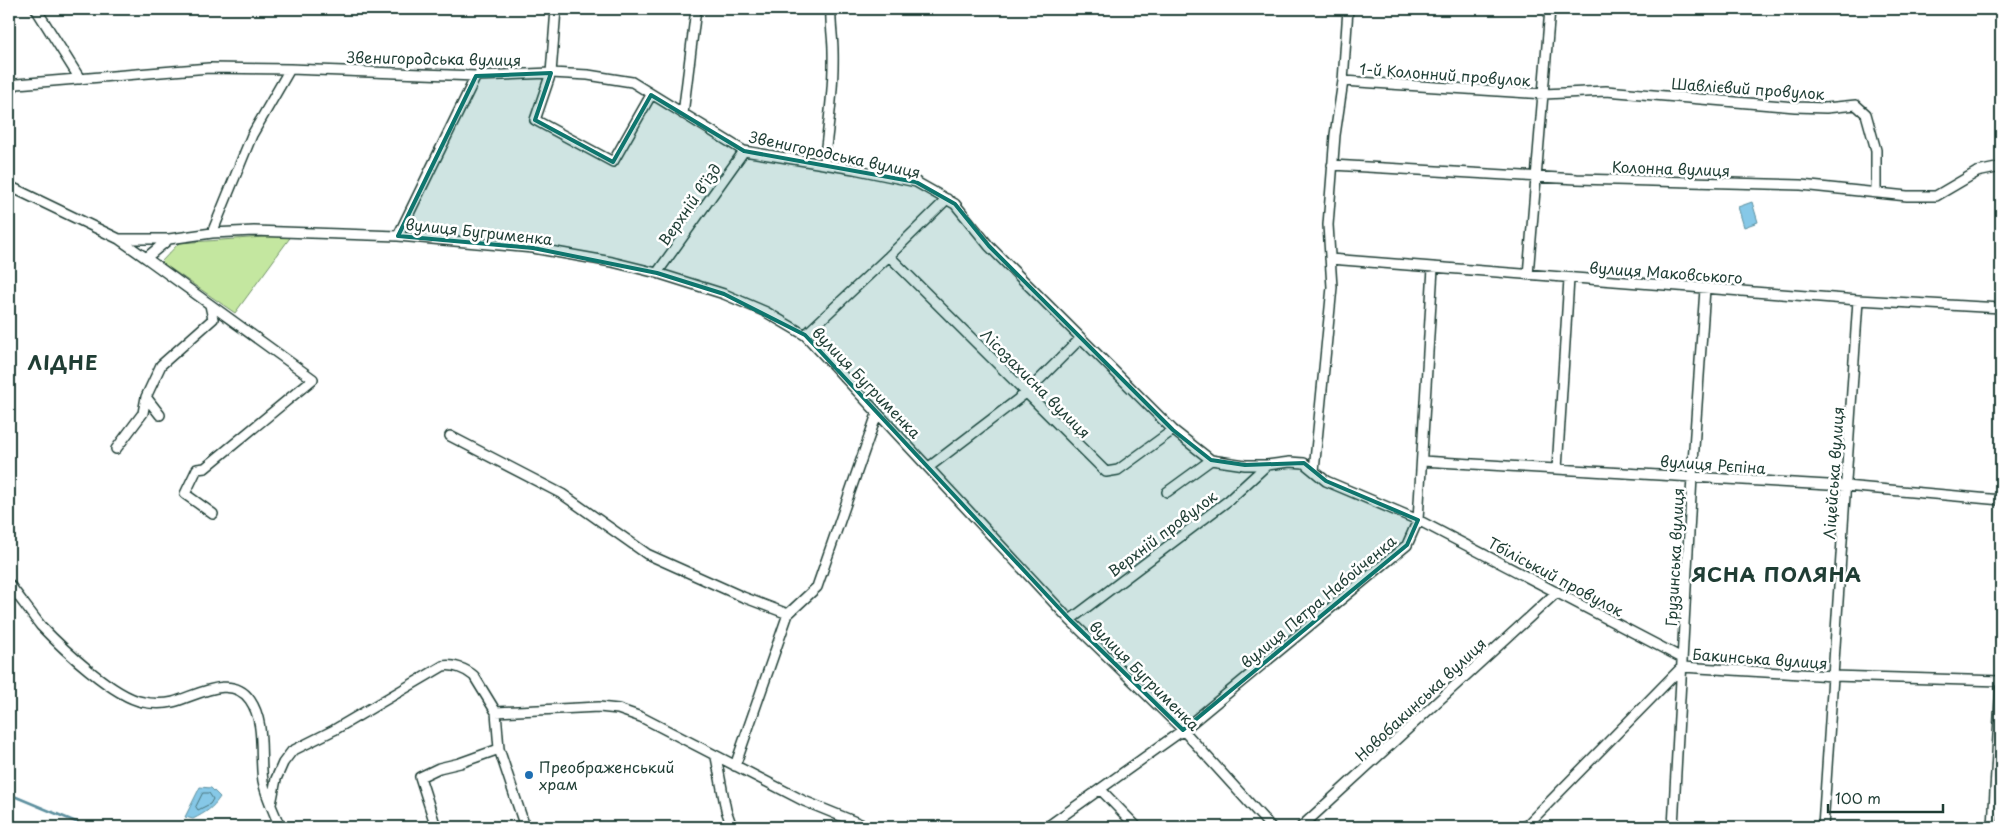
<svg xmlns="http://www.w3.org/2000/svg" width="2010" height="836" font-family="'Playpen Sans',sans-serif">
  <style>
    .green { fill: #c4e7a0; stroke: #72926a }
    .water { fill: #86c8e7; stroke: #5d909f }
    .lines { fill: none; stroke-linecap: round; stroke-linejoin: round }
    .shore { stroke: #48757c; stroke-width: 1 }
    .stream { stroke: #5d909f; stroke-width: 2.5 }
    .minor-casing { stroke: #1f3d34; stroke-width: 12 }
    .minor { stroke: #fff; stroke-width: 9 }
    .marked { fill: #0f766e; fill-opacity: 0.2; stroke: #0f766e; stroke-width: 4; stroke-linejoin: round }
    .poi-dot { fill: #1f6fb2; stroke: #fff; stroke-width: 2 }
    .labels { text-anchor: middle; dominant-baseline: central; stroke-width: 5; stroke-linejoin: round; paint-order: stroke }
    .street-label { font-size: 15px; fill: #1f3d34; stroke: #fff }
    .poi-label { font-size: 15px; fill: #1f3d34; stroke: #fff; text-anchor: start }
    .district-label { font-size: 20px; font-weight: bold; letter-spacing: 1px; fill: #1f3d34; stroke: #fff }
  </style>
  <rect width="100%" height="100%" fill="#fff"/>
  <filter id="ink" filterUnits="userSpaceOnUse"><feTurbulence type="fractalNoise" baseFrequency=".02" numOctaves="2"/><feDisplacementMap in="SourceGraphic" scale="10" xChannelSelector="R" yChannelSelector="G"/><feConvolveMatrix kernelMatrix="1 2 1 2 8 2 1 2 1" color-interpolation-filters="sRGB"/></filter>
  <g filter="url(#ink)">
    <path class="green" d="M292,235l-57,78 -74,-51 18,-19z"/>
    <path class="water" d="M1752,202l6,20 -14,5 -6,-20z
      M200,787l11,1 9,9c-7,11 -15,16 -27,22l-8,-2z"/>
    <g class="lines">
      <path class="shore" d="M203,793h6l4,6 -3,5 -12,6 -2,-3z"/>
      <path class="stream" d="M9,794l79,33"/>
      <g class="minor-casing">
        <path id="minor" d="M36,9l44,70
          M556,9l-5,64 -16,47 78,42 38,-67
          M1343,81l201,13 62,-3 189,16 31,1 30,-3 10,9 10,36v42
          M9,90l8,-6 192,-16 81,1 186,7 75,-3 37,2 44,7 112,69 110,18 62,13 39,22 34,42 184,184 38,30 34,5h22l23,-3 14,1 22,18 92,39 264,138
          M683,114l13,-105
          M824,164c4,-37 10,-75 9,-113 0,-14 -3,-28 -2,-42
          M1332,165l245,14 224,6 106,11h29l41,-24 24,-5
          M9,186l110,53h50l43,-6 42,-2 144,5 135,12 79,14 45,11 67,21 42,18 39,23 265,285 113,110 88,97
          M212,233l40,-98 38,-66
          M398,236l78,-160
          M119,239l27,19 23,-19
          M889,256l217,216 12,-2 55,-40
          M146,258l167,121 -108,89 -8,1 -12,25 28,20
          M1330,259l528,41 143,8
          M657,273l87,-122
          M1528,275l22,-266
          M805,335l84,-79 58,-57
          M160,415l-14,-18 15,-32 52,-46 -3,-14
          M450,436l112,58 85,60 96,43 45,17
          M116,449l27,-36 3,-16
          M1422,461l423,25 156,14
          M929,467l97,-74 55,-55
          M1557,469l12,-190
          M1314,471l18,-184 -4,-62 7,-90 8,-54 5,-72
          M1167,492l44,-32
          M9,584c11,14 21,28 32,42 21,22 73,71 102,76 9,2 22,2 30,0 23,-6 59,-29 77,-2 16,23 9,55 13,81 3,16 11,31 17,46
          M1070,620l159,-120 38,-35
          M496,712l103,-5 19,2 23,8 163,84 64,26
          M716,757l10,53 6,17
          M735,766l53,-152 29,-27 60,-173
          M1100,789l37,38
          M271,804l5,-25 7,-16 9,-12 42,-21 109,-64c10,-2 23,3 31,10l22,36 3,37 26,78
          M436,827l-16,-50 19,-9 21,-5 39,-14
          M1047,827l136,-97 224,-185 11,-25 15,-252
          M1301,827l256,-235
          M1525,827l157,-160 151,9 168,5
          M1673,827l19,-350 13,-188
          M1823,827l35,-527
          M1993,827l8,-147"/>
      </g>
      <use href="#minor" class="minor"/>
    </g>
  </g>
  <path class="marked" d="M551,73l-16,47 78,42 38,-67 93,56 172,31 39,22 34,42 184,184 38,30 34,5 59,-2 22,18 92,39 -11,25 -224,185 -113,-110 -265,-285 -81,-41 -67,-21 -124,-25 -135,-12 78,-160z"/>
  <circle class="poi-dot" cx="529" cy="775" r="5"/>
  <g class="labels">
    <g class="street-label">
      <text transform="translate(434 58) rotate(1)">Звенигородська вулиця</text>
      <text transform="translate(1445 74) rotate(4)">1-й Колонний провулок</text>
      <text transform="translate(1748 88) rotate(4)">Шавлієвий провулок</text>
      <text transform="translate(835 154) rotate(12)">Звенигородська вулиця</text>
      <text transform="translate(1671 168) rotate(2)">Колонна вулиця</text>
      <text transform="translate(689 204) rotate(-55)">Верхній в'їзд</text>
      <text transform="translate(479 231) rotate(6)">вулиця Бугрименка</text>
      <text transform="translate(1666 272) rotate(4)">вулиця Маковського</text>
      <text transform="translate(867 382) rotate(46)">вулиця Бугрименка</text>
      <text transform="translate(1036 383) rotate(45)">Лісозахисна вулиця</text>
      <text transform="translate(1713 464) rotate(4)">вулиця Рєпіна</text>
      <text transform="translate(1833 473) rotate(-86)">Ліцейська вулиця</text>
      <text transform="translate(1162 533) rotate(-37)">Верхній провулок</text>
      <text transform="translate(1674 557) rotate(-87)">Грузинська вулиця</text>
      <text transform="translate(1556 576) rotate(28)">Тбіліський провулок</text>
      <text transform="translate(1318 601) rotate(-40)">вулиця Петра Набойченка</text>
      <text transform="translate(1760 658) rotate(4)">Бакинська вулиця</text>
      <text transform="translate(1145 675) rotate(45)">вулиця Бугрименка</text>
      <text transform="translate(1420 699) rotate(-43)">Новобакинська вулиця</text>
    </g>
    <g class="poi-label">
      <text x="539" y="766">Преображенський<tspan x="539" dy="17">храм</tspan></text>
    </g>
    <g class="district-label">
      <text x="63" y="362">ЛІДНЕ</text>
      <text x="1777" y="574">ЯСНА ПОЛЯНА</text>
    </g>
  </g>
  <rect width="2010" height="836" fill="none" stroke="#fff" stroke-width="30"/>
  <rect x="15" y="15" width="1980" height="806" fill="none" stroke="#1f3d34" stroke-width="2" filter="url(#ink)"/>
  <path d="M1828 804v8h115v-8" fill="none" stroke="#1f3d34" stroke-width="2.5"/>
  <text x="1835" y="804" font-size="15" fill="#1f3d34" stroke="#ffffff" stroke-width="4" paint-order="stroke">100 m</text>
</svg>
